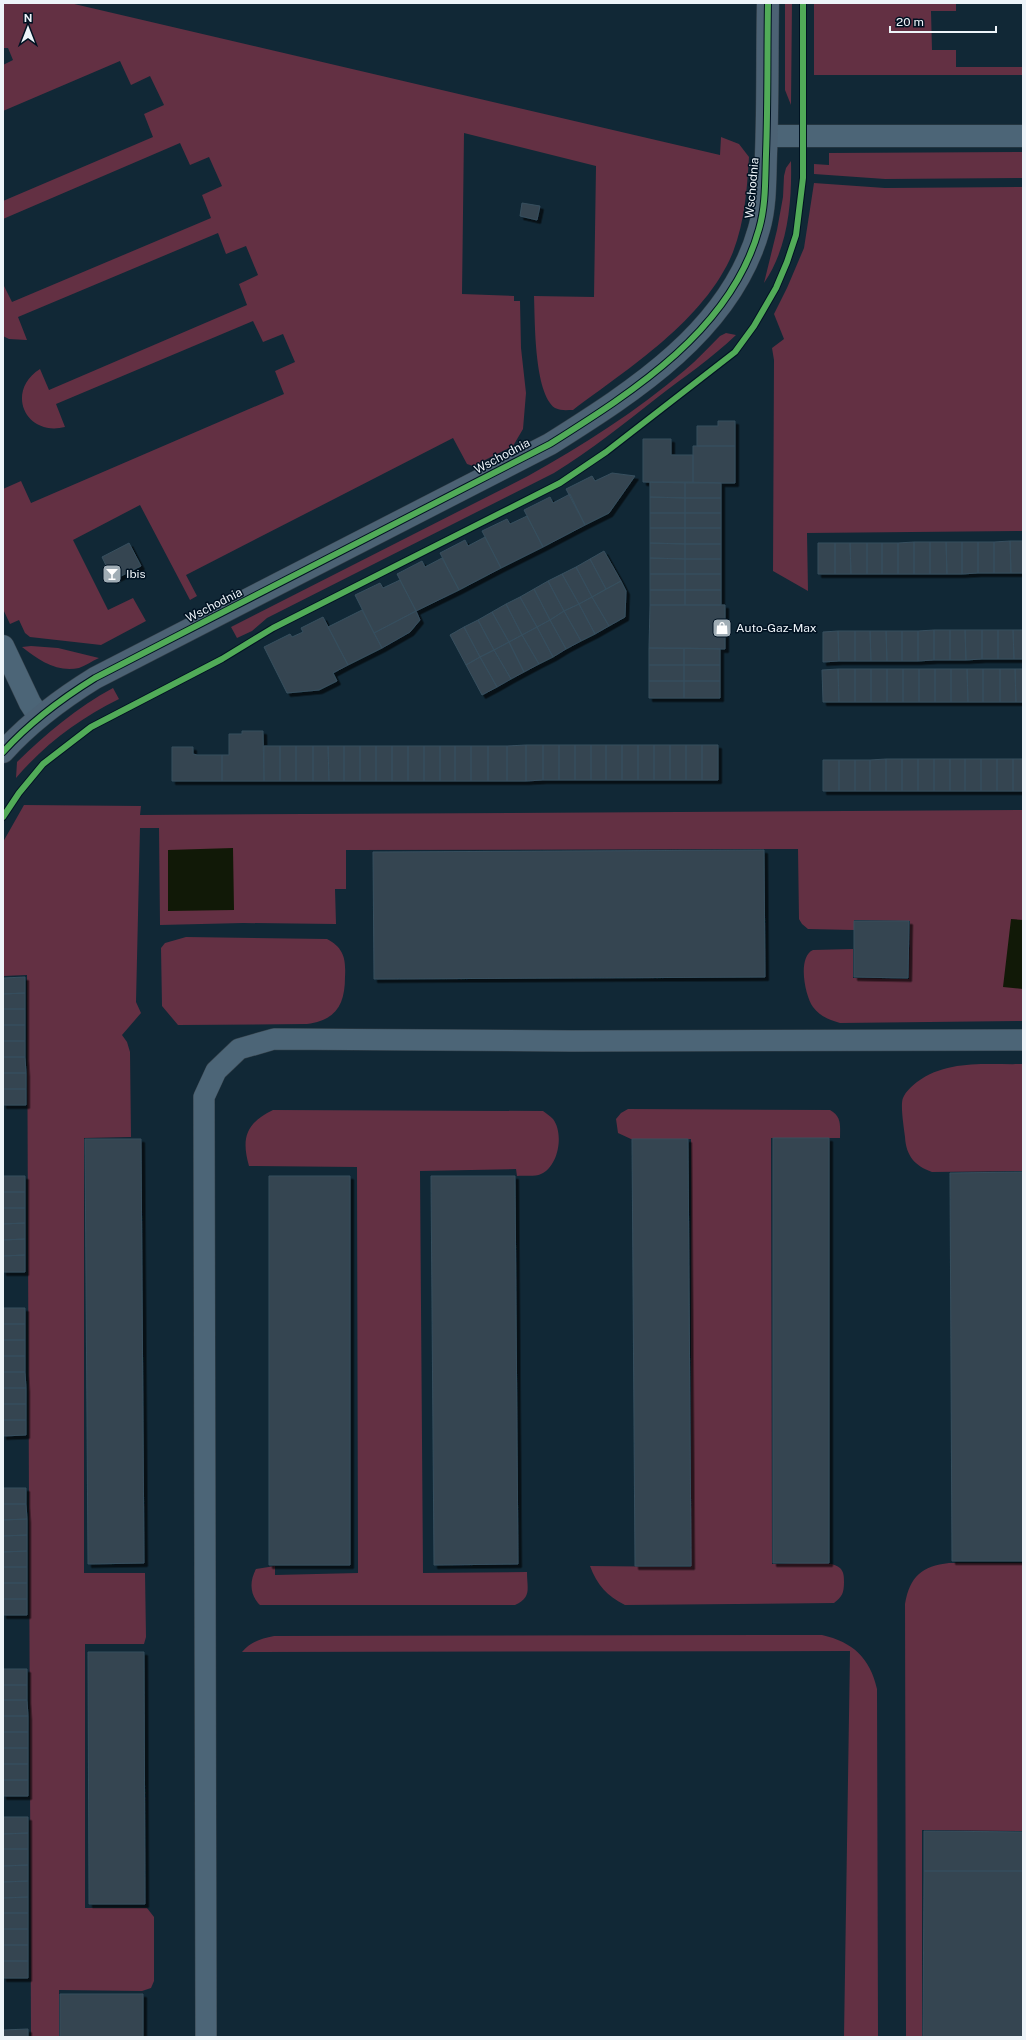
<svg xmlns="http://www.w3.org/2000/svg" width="1026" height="2040" font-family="'Public Sans',sans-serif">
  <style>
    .green { fill: #633043 }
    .water { fill: #111907 }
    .building { fill: #354551; stroke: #374f5e; filter: url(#shadow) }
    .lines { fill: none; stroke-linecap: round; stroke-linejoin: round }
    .lane-casing { stroke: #36424b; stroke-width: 22 }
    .street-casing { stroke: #36424b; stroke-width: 23 }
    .secondary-casing { stroke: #36424b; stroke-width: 23 }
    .lane { stroke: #4c6577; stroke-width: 21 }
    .street { stroke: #4c6577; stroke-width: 22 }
    .secondary { stroke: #4c6274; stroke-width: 22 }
    .cycleway-casing { stroke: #001222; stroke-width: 8 }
    .cycleway { stroke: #51ab58; stroke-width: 6 }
    .labels { text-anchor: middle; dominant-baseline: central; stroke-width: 3; stroke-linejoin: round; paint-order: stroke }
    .street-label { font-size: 12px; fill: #edf4f9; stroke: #001222 }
    .poi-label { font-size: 12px; fill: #edf4f9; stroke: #001222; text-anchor: start }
  </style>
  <defs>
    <filter id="shadow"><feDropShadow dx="3.5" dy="3.5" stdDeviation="0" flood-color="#0009"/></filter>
  </defs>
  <rect width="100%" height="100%" fill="#112836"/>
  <path class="green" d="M3,3h67l650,152 1,-18 18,7 10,13c-2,32 -4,64 -16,95 -27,67 -104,116 -160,158 -6,0 -12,1 -18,-2 -21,-15 -20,-87 -21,-112l60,1 2,-131 -132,-33 -2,161 52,2v5h6l1,47 5,45 -3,36 -10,17 -40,20 -6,-2 -14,-26 -267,137 11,21 -7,4 -50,-95 -67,35 35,70 25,-12 13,23 -45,24 -71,-8 -5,-4 -6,-13 -9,4 -7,-15v-120l18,-8 10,22 253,-109 -9,-23 20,-9 -12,-28 -20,8 -10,-21 -197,83 9,23c-40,10 -60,-36 -25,-58l9,21 198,-85 -8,-21 19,-9 -12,-29 -20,8 -8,-21 -200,84 9,23 -18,-1 -6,-3v-52l9,18 199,-84 -9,-23 20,-9 -13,-29 -19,8 -10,-22 -177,76v-18l150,-64 -9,-23 20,-9 -14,-29 -19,9 -11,-24 -117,50v-46l10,-5 -5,-12h-5z
    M785,3h7l-1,102 -6,-15z
    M814,3h142v8h-25l1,39h24v17h67v8h-209z
    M1023,152v26l-138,1 -71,-5v-10l15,1v-12z
    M791,161c1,42 -3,87 -27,122l13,-53 6,-33 1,-21 2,-8z
    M814,183l71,5 138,-1v344l-216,2 1,58 -35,-20 1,-211 -2,-12 12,-9 -10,-25 13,-26 17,-40z
    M726,333l10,2c-24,23 -52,42 -78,62 -34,27 -67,53 -104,76l-287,145 -15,13 -15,7 -6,-11 297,-151c55,-31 109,-65 157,-106 12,-10 23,-22 35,-34z
    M31,646l27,2 41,10c-7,3 -14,8 -20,10 -21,5 -41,-8 -57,-21z
    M113,688l6,11c-40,20 -74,45 -103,79l1,-16c29,-28 60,-55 96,-74z
    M24,805l117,1 -1,9 883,-5v211l-183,2c-11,-3 -20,-7 -27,-16 -8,-11 -16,-50 0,-57l40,-1v29l56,1 1,-58 -56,-1v10l-46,-1 -6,-5 -3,-5 -1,-70 -452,1v39h-11l1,35 -93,-1 -83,2 -1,-97h-19l-4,174 5,11 -19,22 5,7 3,10 1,85 -47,1v435h61l1,64 -2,7h-59v264h62l7,9v64l-3,7 -9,3 -83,-1v47h-28l-4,-1062 -24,1v-134z
    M186,937l141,2c17,9 19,20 18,38 0,28 -9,43 -38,47l-129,1 -16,-19 -1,-58 4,-5z
    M1023,1064v107l-91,1c-17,-6 -26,-16 -27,-35 -1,-9 -5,-32 -2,-39 3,-7 9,-12 14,-16 31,-23 70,-17 106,-18z
    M628,1109l202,1c12,7 10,15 10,28h-69l1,426c15,1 56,-6 68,4 4,4 4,9 4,14 0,11 -2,15 -10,21l-209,2c-18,-9 -28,-20 -35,-39l101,1v-428h-60l-13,-6 -2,-14 5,-6z
    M273,1110l270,1c3,2 7,5 10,8 11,14 6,47 -12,55 -6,3 -17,1 -24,2l-1,-7 -96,2 3,402 104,-1c0,17 5,25 -12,33h-255c-10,-10 -11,-23 -4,-36l19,-3v9l83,-2 -1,-406 -108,-1c-8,-28 -3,-43 24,-56z
    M949,1563h74v268l-101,-1v207h-16l-1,-433c5,-28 17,-38 44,-41z
    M822,1635c31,7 48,23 55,54l1,348h-34l6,-386 -608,1c9,-11 19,-13 32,-16z"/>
  <path class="water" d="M233,848l1,62 -66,1v-61z
    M1011,919l12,1v69l-20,-2z"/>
  <path class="building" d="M522,203l18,3 -3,14 -17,-4z
    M718,421h17v25h-38v-20h21z
    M643,439h28v16h22v28l-50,-1z
    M693,446h42v37h-42z
    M612,473l23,3 -26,37 -24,12 -19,-36 26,-13 3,5z
    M650,482h35v16l-35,-1z
    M685,482l36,1v15h-36z
    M570,494l15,31 -42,22 -19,-37 26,-13 3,6z
    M650,497l35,1v15h-35z
    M685,498h36v15h-36z
    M650,513h35v15h-35z
    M685,513h36v15h-36z
    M527,516l16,31 -42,21 -19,-37 25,-12 3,5z
    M650,528h35v16l-35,-1z
    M685,528h36v16h-36z
    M485,537l16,31 -42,22 -19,-37 25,-13 3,6z
    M1010,541h13v32h-12z
    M1010,541l1,32h-17v-31z
    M914,542v32h-16v-31z
    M914,542h16v32h-16z
    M930,542h16l1,32h-17z
    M946,542h16v32h-15z
    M962,542h16v31l-16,1z
    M978,542h16v31h-16z
    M129,543l12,23 -28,14 -11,-23z
    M650,543l35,1v15l-35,-1z
    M818,543h17v31h-17z
    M835,543h15l1,31h-16z
    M850,543h17v31h-16z
    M867,543h15v31h-15z
    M882,543h16v31h-16z
    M685,544h36v15h-36z
    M604,551l17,30 -15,8 -16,-30z
    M442,558l17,32 -43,21 -19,-37 25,-13 3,6z
    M650,558l35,1v15h-35z
    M590,559l16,30 -14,8 -16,-30z
    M685,559h36v15h-36z
    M576,567l16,30 -13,7 -17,-30z
    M562,574l17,30 -15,7 -16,-30z
    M650,574h35v16h-35z
    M685,574h36v16h-36z
    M400,580l16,31 -42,22 -19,-38 25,-12 3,5z
    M548,581l16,30 -14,9 -16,-31z
    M621,581l5,10 -1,26 -16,9 -17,-29z
    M534,589l16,31 -13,7 -17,-30z
    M650,590h35v15h-35z
    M685,590h36v15h-36z
    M520,597l17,30 -15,8 -16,-31z
    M592,597l17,29 -14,8 -16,-30z
    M506,604l16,31 -13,7 -17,-30z
    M579,604l16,30 -14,7 -17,-30z
    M650,605h75v44l-76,-1z
    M362,610l20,38 -34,17 -20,-38z
    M416,611l4,9 -10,12 -28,16 -8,-15z
    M564,611l17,30 -15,8 -16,-29z
    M492,612l17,30 -15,8 -16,-30z
    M323,617l25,48 -15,8 4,8 -18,9 -32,3 -23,-46 26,-13 2,3 11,-5 -2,-4z
    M478,620l16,30 -14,7 -16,-30z
    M550,620l16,29 -13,8 -16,-30z
    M464,627l16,30 -14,8 -16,-30z
    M537,627l16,30 -14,7 -17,-29z
    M934,630h16v30h-16z
    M934,630v30l-16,1v-30z
    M950,630h15l1,30h-16z
    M965,630h17v29l-16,1z
    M982,630h16v29h-16z
    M998,630h15l1,29h-16z
    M1013,630h10v29h-9z
    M838,631h17v30h-16z
    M838,631l1,30 -16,1v-30z
    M855,631h15l1,30h-16z
    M870,631h16l1,30h-16z
    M886,631h16v30h-15z
    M902,631h16v30h-16z
    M522,635l17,29 -15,8 -15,-30z
    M509,642l15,30 -13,7 -17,-29z
    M649,648h35v17h-35z
    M684,648l36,1v16h-36z
    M494,650l17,29 -14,8 -17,-30z
    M480,657l17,30 -15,8 -16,-30z
    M649,665h35v16h-35z
    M684,665h36v16h-36z
    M838,669l1,33h-16l-1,-32z
    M838,669h17v33h-16z
    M855,669h16v33h-16z
    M871,669h16v33h-16z
    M887,669h16v33h-16z
    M903,669h16v33h-16z
    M919,669h16v33h-16z
    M935,669h16v33h-16z
    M951,669h16l1,33h-17z
    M967,669h16v33h-15z
    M983,669h17v33h-17z
    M1000,669h15l1,33h-16z
    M1015,669h8v33h-7z
    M649,681h35v17h-35z
    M684,681h36v17h-36z
    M242,731h21l1,50h-42v-26h7v-21h13z
    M526,745h17v35l-17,1z
    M526,745v36h-19v-35z
    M543,745h16v35h-16z
    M559,745h16v35h-16z
    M575,745h16v35h-16z
    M591,745h15v35h-15z
    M606,745h16v35h-16z
    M622,745h16v35h-16z
    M638,745h16v35h-16z
    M654,745h16v35h-16z
    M670,745h16v35h-16z
    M686,745h16v35h-16z
    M702,745h16v35h-16z
    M264,746h16v35h-16z
    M280,746h16v35h-16z
    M296,746h17v35h-17z
    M313,746h15l1,35h-16z
    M328,746h16v35h-15z
    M344,746h16v35h-16z
    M360,746h16v35h-16z
    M376,746h16v35h-16z
    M392,746h16v35h-16z
    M408,746h16v35h-16z
    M424,746h16v35h-16z
    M440,746h15v35h-15z
    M455,746h16v35h-16z
    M471,746h17v35h-17z
    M488,746h19v35h-19z
    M172,747h21v7l4,1h25v26h-50z
    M886,759h16v32h-16z
    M886,759v32h-16v-31z
    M902,759h16v32h-16z
    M918,759h16v32h-16z
    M934,759h16v32h-16z
    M950,759h15v32h-15z
    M965,759h16v32h-16z
    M981,759h16v32h-16z
    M997,759h16v32h-16z
    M1013,759h10v32h-10z
    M823,760h16v31h-16z
    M839,760h16v31h-16z
    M855,760h15v31h-15z
    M764,850l1,127 -391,2 -1,-127z
    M854,921h55l-1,57 -54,-1z
    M25,977v16l-22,1v-16z
    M25,993v16h-22v-15z
    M3,1009h22v16h-22z
    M3,1025h22v16h-22z
    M3,1041h22v16h-22z
    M3,1057h22l1,16h-23z
    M3,1073h23v16h-23z
    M3,1089h23v16h-23z
    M773,1138h56v425h-56z
    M85,1139h56l3,424 -56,1z
    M632,1139h56l3,427h-56z
    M1023,1172v389h-71l-2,-388z
    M3,1176h22v16h-22z
    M269,1176h81v389h-81z
    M431,1176h84l3,388 -84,1z
    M3,1192h22v16h-22z
    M3,1208h22v15l-22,1z
    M25,1223v16l-22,1v-16z
    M25,1239v16l-22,1v-16z
    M25,1255v17h-22v-16z
    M3,1308h22v16h-22z
    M3,1324h22v16h-22z
    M3,1340h22v16h-22z
    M3,1356h22v16h-22z
    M3,1372h22l1,16h-23z
    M3,1388h23v16h-23z
    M3,1404h23v16h-23z
    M3,1420h23v15l-23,1z
    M3,1488h23v16h-23z
    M3,1504h23l1,15 -24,1z
    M27,1519v16l-24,1v-16z
    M27,1535v16l-24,1v-16z
    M27,1551v16h-24v-15z
    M3,1567h24v16h-24z
    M3,1583h24v16h-24z
    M3,1599h24v16h-24z
    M88,1652h56l1,252h-56z
    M3,1669h24v16h-24z
    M3,1685h24v15h-24z
    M3,1700h24l1,16h-25z
    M3,1716h25v16h-25z
    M3,1732h25v16h-25z
    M3,1748h25v16h-25z
    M3,1764h25v16h-25z
    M3,1780h25v16h-25z
    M3,1817h25v16l-25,1z
    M924,1831l99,1v39h-99z
    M28,1833v16h-25v-15z
    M3,1849h25v16l-25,1z
    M28,1865v16l-25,1v-16z
    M924,1871h99v166h-100z
    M28,1881v16l-25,1v-16z
    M28,1897v16h-25v-15z
    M3,1913h25v16h-25z
    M3,1929h25v16h-25z
    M3,1945h25v16h-25z
    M3,1961h25v17h-25z
    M60,1994h83v43h-83z
    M28,2029v8h-25v-7z"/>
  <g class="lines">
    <g class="lane-casing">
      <path id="lane" d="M206,2037l-2,-940 12,-26 23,-22 35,-10 298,2 451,-1"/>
    </g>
    <g class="street-casing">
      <path id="street" d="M767,136h256
        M3,646l27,57 9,14"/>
    </g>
    <g class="secondary-casing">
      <path id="secondary" d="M3,752c27,-30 58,-53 92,-74l455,-234c84,-53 181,-114 209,-215 7,-24 6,-50 7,-75 2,-50 1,-101 2,-151"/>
    </g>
    <use href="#lane" class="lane"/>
    <use href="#street" class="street"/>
    <use href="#secondary" class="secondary"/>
    <g class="cycleway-casing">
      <path id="cycleway" d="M3,752c27,-30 58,-53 92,-74l455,-234c84,-53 181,-114 209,-215 7,-24 6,-50 7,-75 2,-50 1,-101 2,-151
        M3,817l16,-24 24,-29 48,-37 131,-68 51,-31 287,-145 46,-31 129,-100 19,-26 22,-38 11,-26 9,-27 7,-57v-175"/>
    </g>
    <use href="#cycleway" class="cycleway"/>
  </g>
  <defs>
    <g id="bar-square" transform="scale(1)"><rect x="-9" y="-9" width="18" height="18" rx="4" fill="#a0adb5" stroke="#001222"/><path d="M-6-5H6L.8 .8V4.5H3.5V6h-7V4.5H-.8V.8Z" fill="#fff"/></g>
    <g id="shop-square" transform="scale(1)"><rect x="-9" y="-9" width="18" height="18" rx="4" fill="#a0adb5" stroke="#001222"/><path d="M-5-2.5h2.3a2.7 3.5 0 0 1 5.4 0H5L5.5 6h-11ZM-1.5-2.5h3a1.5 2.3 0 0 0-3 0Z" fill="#fff"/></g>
  </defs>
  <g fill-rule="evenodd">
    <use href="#bar-square" x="112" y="574"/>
    <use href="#shop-square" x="722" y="628"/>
  </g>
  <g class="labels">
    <g class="street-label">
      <text transform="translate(752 188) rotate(-85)">Wschodnia</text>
      <text transform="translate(502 456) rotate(-28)">Wschodnia</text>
      <text transform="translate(214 605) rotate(-27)">Wschodnia</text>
    </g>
    <g class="poi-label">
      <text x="126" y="574">Ibis</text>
      <text x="736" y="628">Auto-Gaz-Max</text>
    </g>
  </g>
  <rect width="1026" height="2040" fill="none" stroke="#edf4f9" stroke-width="8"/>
  <g transform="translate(28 28)" stroke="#001222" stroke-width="3" paint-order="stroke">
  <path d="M0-3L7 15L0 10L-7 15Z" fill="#edf4f9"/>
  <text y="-6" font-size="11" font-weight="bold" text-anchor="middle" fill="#edf4f9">N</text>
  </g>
  <path d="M890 26v6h106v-6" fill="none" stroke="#edf4f9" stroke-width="2"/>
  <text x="896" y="26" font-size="12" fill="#edf4f9" stroke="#001222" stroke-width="3" paint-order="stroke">20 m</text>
</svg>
